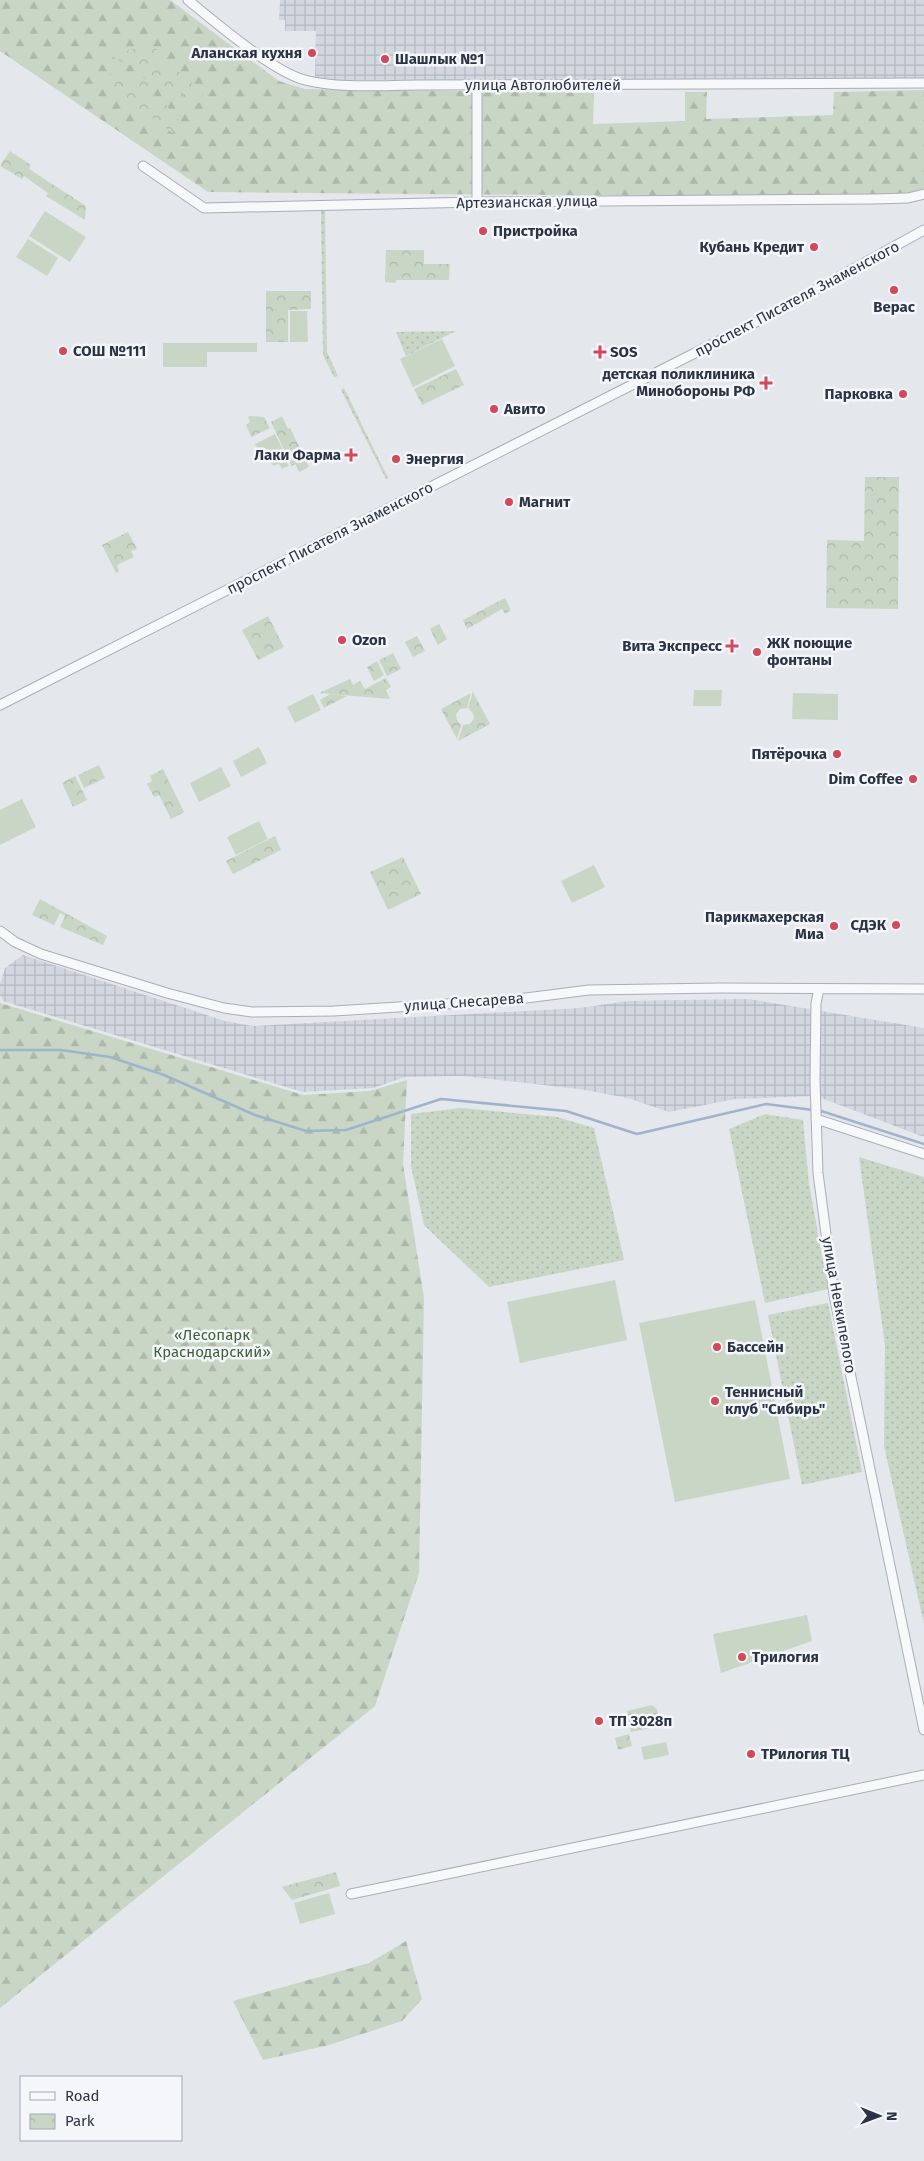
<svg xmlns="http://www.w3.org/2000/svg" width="924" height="2161" font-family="'Fira Sans',sans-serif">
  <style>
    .industrial { fill: url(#industrial-grid) }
    .grass { fill: url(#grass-dots) }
    .forest { fill: url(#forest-firs) }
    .park { fill: url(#park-crowns) }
    .garden { fill: #c9d6c5 }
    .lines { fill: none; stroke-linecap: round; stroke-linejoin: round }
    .stream { stroke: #9fb4cc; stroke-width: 2.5 }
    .street-casing { stroke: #a9aeb7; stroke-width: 11 }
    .street { stroke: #f7f8fa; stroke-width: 9 }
    .poi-dot { fill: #d1495b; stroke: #f4f6f9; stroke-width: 2 }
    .labels { text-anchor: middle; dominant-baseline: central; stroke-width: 5; stroke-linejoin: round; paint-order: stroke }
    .poi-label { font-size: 15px; font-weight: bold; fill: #2b3445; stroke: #f4f6f9; text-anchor: start }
    .street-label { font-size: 15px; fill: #2b3445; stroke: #f4f6f9 }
    .park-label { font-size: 15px; fill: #3f6138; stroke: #f4f6f9 }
  </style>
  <defs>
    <pattern id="industrial-grid" width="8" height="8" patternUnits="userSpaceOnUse" patternTransform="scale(1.25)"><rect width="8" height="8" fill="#d2d6de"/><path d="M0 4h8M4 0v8" fill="none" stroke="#b4b8c0"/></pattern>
    <pattern id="grass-dots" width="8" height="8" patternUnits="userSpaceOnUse" patternTransform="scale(1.25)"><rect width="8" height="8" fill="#c9d6c5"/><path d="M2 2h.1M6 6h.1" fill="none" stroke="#adb8ab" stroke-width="1.8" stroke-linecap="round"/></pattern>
    <pattern id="forest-firs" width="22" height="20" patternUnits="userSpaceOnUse" patternTransform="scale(1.25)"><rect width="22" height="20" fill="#c9d6c5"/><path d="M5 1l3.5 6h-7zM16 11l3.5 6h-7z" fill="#adb8ab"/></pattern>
    <pattern id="park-crowns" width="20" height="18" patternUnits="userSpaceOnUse" patternTransform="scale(1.25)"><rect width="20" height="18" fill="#c9d6c5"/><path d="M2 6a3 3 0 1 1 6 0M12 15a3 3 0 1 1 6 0" fill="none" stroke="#adb8ab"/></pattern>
  </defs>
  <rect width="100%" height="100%" fill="#e4e7ec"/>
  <path class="industrial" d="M280,0h644v78l-598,2 -11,-2 1,-47h-31v-11h-6z
    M23,955l202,66 27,5 328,-18 48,-7 120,-2 176,29v109l-108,-41 -81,3 -66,13 -41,-14 -49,-9 -116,-13 -58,1 -32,11 -70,4 -300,-91 -3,-6v-11l5,-16z"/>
  <path class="grass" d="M321,210h4l2,142 11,24 -4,1 -11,-22z
    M456,331l-50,25 -10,-24z
    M344,388l44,90 -2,1 -45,-89z
    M461,1108l96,9 37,11 30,132 -135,27 -65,-62 -13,-59v-52z
    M765,1114l38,6 6,64 19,105 -63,14 -36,-174z
    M859,1157l65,20v447l-40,-178 1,-101z
    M828,1303l34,169 -60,13 -34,-170z"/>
  <path class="forest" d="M0,0h170l109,81 26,8 289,4 -1,31 92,-3v-29h22l-1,27 127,-4 1,-23 90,-2v103l-29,5 -687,-6 -208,-141z
    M0,1003l303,92 67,-4 37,-11 -4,84 21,134 -5,275 -44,133 -375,302z
    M406,1941l16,58 -20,22 -73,24 -66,15 -30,-59 136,-38z"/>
  <path class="park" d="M142,48l15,1c-3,19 19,19 30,28 5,5 9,12 12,17l5,-1 -5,10 -15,-6 -4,-7 -9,-3 -9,2 -7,-4 -6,5 1,8 8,4 8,1 7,14 7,3 -8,13 -9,-7 -14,3 5,-10 -11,-5 -6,-11 -17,-4 -11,-10 1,-18 4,5 10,1 3,6 8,-2 2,-8 10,7c-2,-15 -14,-14 -25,-18 -4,-1 -10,-6 -14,-9z
    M10,151l21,14 -2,4 57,37 -1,14 -39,-24 2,-3 -24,-17 -2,3 -22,-13z
    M386,250h38v14h26l-1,16h-53v3l-11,-1z
    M266,291h45v18l-23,1v32h-22z
    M456,369l8,16 -42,20 -8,-16z
    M250,416l14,1 6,11 -19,9 -5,-12 4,-3 -2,-5z
    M282,416l6,13 2,-1 19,39 -10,5 -3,-8 -4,2 -4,-7 -2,1 3,6 -7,3 -3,-5 -6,2 -2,-4 15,-8 -15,-32z
    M865,477h34l-1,132 -72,-1 1,-68 37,1z
    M128,532l9,17 -6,2 3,6 -17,8 2,6 -3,2 -14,-28z
    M505,598l6,12 -6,4 -3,-5 -35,20 -4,-9z
    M268,616l16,31 -26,13 -16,-30z
    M439,624l8,15 -9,6 -8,-16z
    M417,636l8,15 -12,6 -8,-15z
    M393,653l8,16 -14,7 -8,-16z
    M377,661l7,14 -10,6 -7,-14z
    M386,678l5,9 -5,3 4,9 -71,-6 31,-14 3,6 7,-4 5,8z
    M473,692l17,32 -32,17 5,-16 7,-1 4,-5 -1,-6 -5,-5z
    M471,693l-4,15 -7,1 -4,5 1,6 4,5 -4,14 -16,-30z
    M330,694l17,2 -23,12 -4,-8z
    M99,765l6,13 -21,10 -6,-13z
    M163,769l21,43 -13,7 -12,-24 -5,2 -7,-13 5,-3 -2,-5z
    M75,776l12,24 -14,7 -11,-24z
    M275,836l6,14 -48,24 -7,-13z
    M403,857l18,37 -33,16 -18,-38z
    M40,899l67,37 -4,9 -43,-18 5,-11 -5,-3 -6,12 -22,-10z
    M652,1705l5,4 3,17 -29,6 -4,-21z
    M629,1734l3,12 -14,4 -3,-12z
    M336,1872l4,14 -48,14 -10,-13z"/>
  <path class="garden" d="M45,211l41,26 -16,25 -41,-26z
    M28,239l30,19 -11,18 -31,-19z
    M290,311h17l1,31h-18z
    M442,339l13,27 -42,21 -13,-28z
    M163,343h94v9h-50v15h-44z
    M275,434l9,18 -9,4 -3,-6 -3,1 2,6 -8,4 -8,-17z
    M694,690h28l-1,16h-28z
    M793,693l45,1v26l-46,-1z
    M313,694l8,16 -26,13 -8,-16z
    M259,747l8,16 -26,14 -8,-16z
    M221,767l10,19 -32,16 -9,-19z
    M22,799l14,28 -36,18v-35z
    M259,821l9,18 -32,16 -9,-18z
    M594,865l11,22 -33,16 -11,-22z
    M615,1280l12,60 -107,23 -13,-61z
    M755,1300l35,179 -115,23 -36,-179z
    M807,1615l5,26 -91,32 -8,-39z
    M666,1742l3,13 -25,5 -3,-13z
    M329,1893l6,21 -35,10 -6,-21z"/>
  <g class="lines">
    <path class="stream" d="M0,1050h61l49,7 54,18 91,40 51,16 40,-1 95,-31 125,12 71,23 129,-30 47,6
      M818,1110l106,34"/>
    <g class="street-casing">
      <path id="street" d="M188,0c27,22 85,72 117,80 34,9 79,5 115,5l504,-2
        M477,85v117
        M143,166l61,42 273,-6 397,-3 34,-1 16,-4
        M0,705l770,-390 154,-85
        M0,931l15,11 26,12 126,39 57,15 28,4 82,-1 176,-11 79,-10 131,-2 204,1
        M819,989l-3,14 -1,78 3,92 16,122 90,435
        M816,1119l108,35
        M351,1894l573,-119"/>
    </g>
    <use href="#street" class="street"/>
  </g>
  <g class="poi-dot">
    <circle cx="312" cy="53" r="5"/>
    <circle cx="385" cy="59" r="5"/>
    <circle cx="483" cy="231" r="5"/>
    <circle cx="814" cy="247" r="5"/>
    <circle cx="894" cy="290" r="5"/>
    <circle cx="63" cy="351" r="5"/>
    <path d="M597.5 344.5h5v5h5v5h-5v5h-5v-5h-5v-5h5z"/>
    <path d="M763.5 375.5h5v5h5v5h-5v5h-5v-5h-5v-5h5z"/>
    <circle cx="903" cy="394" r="5"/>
    <circle cx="494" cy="409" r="5"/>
    <path d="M348.5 447.5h5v5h5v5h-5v5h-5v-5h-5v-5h5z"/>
    <circle cx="396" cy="459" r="5"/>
    <circle cx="509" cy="502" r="5"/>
    <circle cx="342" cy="640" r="5"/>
    <path d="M729.5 638.5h5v5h5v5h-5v5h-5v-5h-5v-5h5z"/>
    <circle cx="757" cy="652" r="5"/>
    <circle cx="837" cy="754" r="5"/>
    <circle cx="913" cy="779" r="5"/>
    <circle cx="896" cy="925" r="5"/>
    <circle cx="834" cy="926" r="5"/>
    <circle cx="717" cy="1347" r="5"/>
    <circle cx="715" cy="1401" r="5"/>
    <circle cx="742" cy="1657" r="5"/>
    <circle cx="599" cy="1721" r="5"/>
    <circle cx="751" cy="1754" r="5"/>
  </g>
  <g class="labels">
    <g class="poi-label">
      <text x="302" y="53" text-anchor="end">Аланская кухня</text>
      <text x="395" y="59">Шашлык №1</text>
      <text x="493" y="231">Пристройка</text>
      <text x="804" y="247" text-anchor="end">Кубань Кредит</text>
      <text x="894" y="307" text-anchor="middle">Верас</text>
      <text x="73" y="351">СОШ №111</text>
      <text x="610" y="352">SOS</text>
      <text x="755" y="374" text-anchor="end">детская поликлиника<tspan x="755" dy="17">Минобороны РФ</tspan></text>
      <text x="893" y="394" text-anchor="end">Парковка</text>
      <text x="504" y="409">Авито</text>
      <text x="341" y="455" text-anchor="end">Лаки Фарма</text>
      <text x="406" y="459">Энергия</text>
      <text x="519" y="502">Магнит</text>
      <text x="352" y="640">Ozon</text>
      <text x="767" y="643">ЖК поющие<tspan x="767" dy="17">фонтаны</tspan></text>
      <text x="722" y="646" text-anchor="end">Вита Экспресс</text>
      <text x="827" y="754" text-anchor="end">Пятёрочка</text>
      <text x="903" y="779" text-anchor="end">Dim Coffee</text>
      <text x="824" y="917" text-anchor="end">Парикмахерская<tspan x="824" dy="17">Миа</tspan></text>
      <text x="886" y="925" text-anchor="end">СДЭК</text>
      <text x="727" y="1347">Бассейн</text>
      <text x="725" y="1392">Теннисный<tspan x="725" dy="17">клуб "Сибирь"</tspan></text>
      <text x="752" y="1657">Трилогия</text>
      <text x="609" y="1721">ТП 3028п</text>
      <text x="761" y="1754">ТРилогия ТЦ</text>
    </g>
    <g class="street-label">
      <text x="543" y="85">улица Автолюбителей</text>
      <text transform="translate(527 202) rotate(-1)">Артезианская улица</text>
      <text transform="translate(797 299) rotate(-28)">проспект Писателя Знаменского</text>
      <text transform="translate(330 538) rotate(-27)">проспект Писателя Знаменского</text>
      <text transform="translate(464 1002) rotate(-4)">улица Снесарева</text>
      <text transform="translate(839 1305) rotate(80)">улица Невкипелого</text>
    </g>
    <g class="park-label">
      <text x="212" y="1335">«Лесопарк<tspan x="212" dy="17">Краснодарский»</tspan></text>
    </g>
  </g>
  <rect x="20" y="2076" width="162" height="65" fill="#f4f6f9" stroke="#a4a8b1"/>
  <rect x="30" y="2092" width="25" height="8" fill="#f7f8fa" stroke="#a4a8b1"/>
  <text x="65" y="2101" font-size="15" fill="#2b3445">Road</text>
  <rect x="30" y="2114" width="25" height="15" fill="url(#park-crowns)" stroke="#a4a8b1"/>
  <text x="65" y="2126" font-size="15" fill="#2b3445">Park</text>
  <g transform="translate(879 2116) rotate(91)" stroke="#f4f6f9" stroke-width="4" paint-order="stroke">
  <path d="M0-4L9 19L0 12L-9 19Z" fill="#2b3445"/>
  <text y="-8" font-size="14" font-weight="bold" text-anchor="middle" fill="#2b3445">N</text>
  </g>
</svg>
